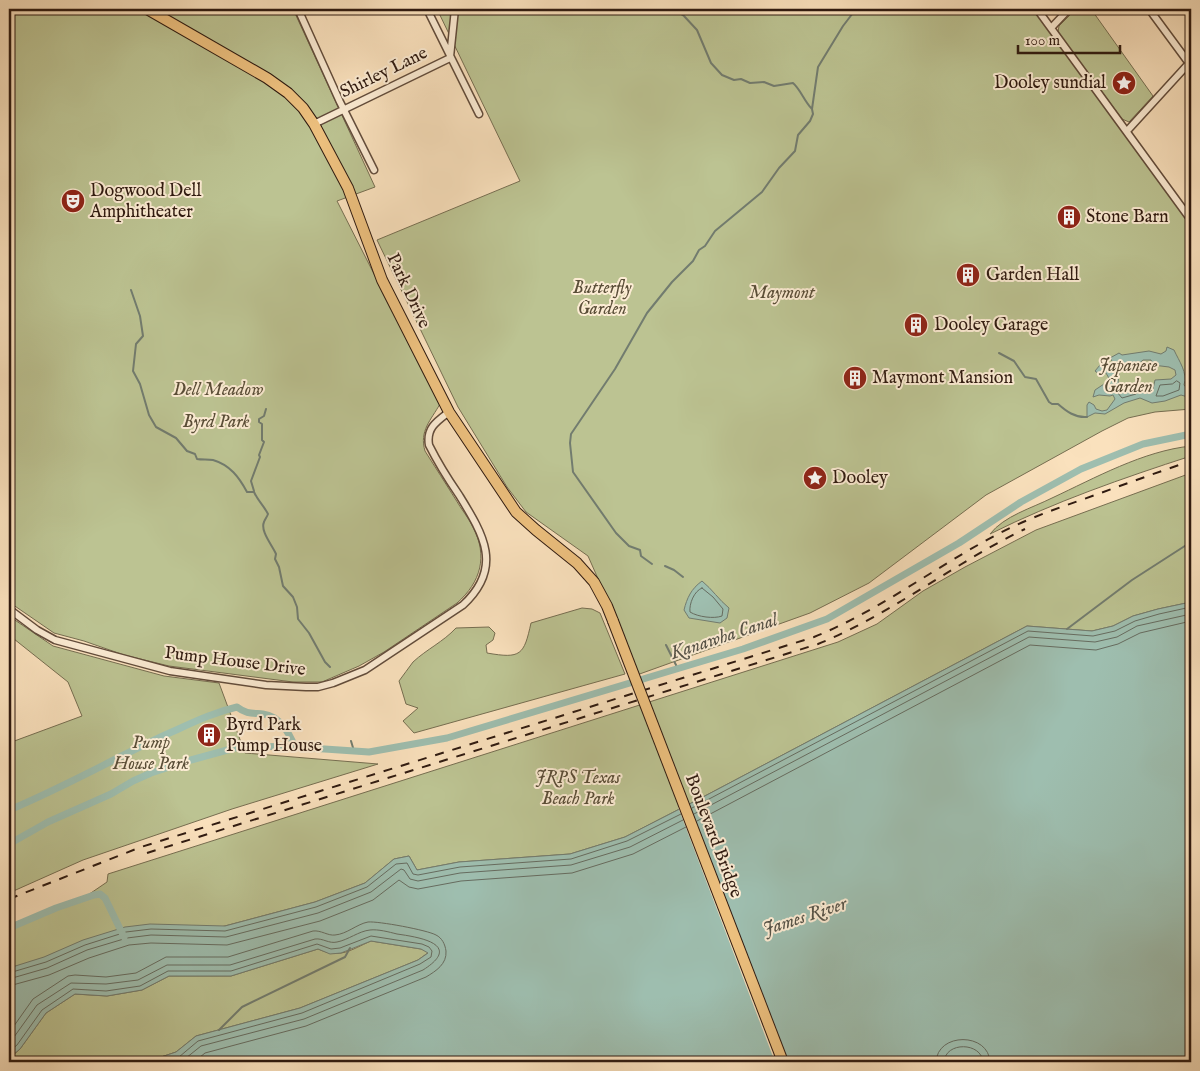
<svg xmlns="http://www.w3.org/2000/svg" width="1200" height="1071" font-family="'IM FELL English',serif">
  <style>
    .green { fill: #bcc392; stroke: #766e51 }
    .water { fill: #9ebeaf; stroke: #727c6f; fill-rule: evenodd }
    .pier { fill: #fae1bd }
    .lines { fill: none; stroke-linecap: round; stroke-linejoin: round }
    .shore { stroke: #666c60; stroke-width: 1 }
    .stream { stroke: #727c6f; stroke-width: 2 }
    .canal { stroke: #9ebeaf; stroke-width: 7 }
    .street-casing { stroke: #624c3b; stroke-width: 9 }
    .primary-casing { stroke: #2f1a10; stroke-width: 12 }
    .street { stroke: #fcecd4; stroke-width: 6 }
    .primary { stroke: #edc07e; stroke-width: 10 }
    .rail { stroke: #2f1a10; stroke-width: 2; stroke-dasharray: 9 9; stroke-linecap: butt }
    .primary-bridge-casing { stroke: #2f1a10; stroke-width: 12; stroke-linecap: butt }
    .primary-bridge { stroke: #edc07e; stroke-width: 10 }
    .labels { text-anchor: middle; dominant-baseline: central; stroke-width: 4; stroke-linejoin: round; paint-order: stroke }
    .street-label { font-size: 18px; fill: #2f1a10; stroke: #fcecd4 }
    .poi-label { font-size: 18px; fill: #2f1a10; stroke: #fcecd4; text-anchor: start }
    .park-label { font-size: 18px; font-style: italic; fill: #594d37; stroke: #fcecd4 }
    .water-label { font-size: 19px; font-style: italic; fill: #565348; stroke: #fcecd4 }
  </style>
  <rect width="100%" height="100%" fill="#fae1bd"/>
  <filter id="stains"><feTurbulence type="fractalNoise" baseFrequency=".004" numOctaves="4"/><feColorMatrix values="0 0 0 0 .2 0 0 0 0 .09 0 0 0 0 .02 0 0 0 .5 -.17"/></filter>
  <radialGradient id="worn" r=".72"><stop offset=".6" stop-color="#630" stop-opacity="0"/><stop offset="1" stop-color="#630" stop-opacity=".3"/></radialGradient>
  <path class="green" d="M9,9h284l82,178 -38,14 103,203c-9,16 -21,27 -15,47 10,16 21,33 31,49 5,9 12,17 17,27 15,29 8,55 -16,76l-73,49 -25,14 -37,16h-29l-124,-16 -45,-11 -40,-14 -30,-8 -45,-31z
    M437,9h598l156,205v195l-36,3 -27,6 -26,13 -116,64 -117,88 -59,30 -176,63 -23,-68 -23,-52 -62,-44 -19,-25 -49,-80 -81,-167 143,-59z
    M1076,9h15l62,87 -24,26 -7,-3 -64,-87 1,-6z
    M1191,446v10c-68,22 -137,46 -201,78 14,-18 42,-26 62,-36 43,-20 91,-47 139,-52z
    M1191,473v129l-33,7 -25,7 -20,10 -21,5 -65,-5 -324,171 -78,40 -55,17 -111,8 -42,8 -8,-14 -15,3 -29,24 -50,19 -94,25 -212,47v-47l76,-30 22,-15 1,-8 730,-232 39,-18 46,-33 42,-24 71,-37z
    M582,608l10,1 8,4 25,61 -211,59 -11,-12 15,-13 -12,-4 -7,-23c5,-6 9,-13 14,-19 14,-13 30,-20 43,-34l33,-1 6,6 -2,7 -7,5 1,8c34,6 37,2 44,-30z
    M9,616l44,30 111,30 55,7 26,70 133,11 -146,45 -149,51 -74,33v-150l73,-27 -14,-34 -59,-47z
    M371,941l50,8 8,3 -11,8 -118,48 -104,28 -20,16 -30,10h-137v-3l11,-10 26,-36 29,-19 32,2 35,-6 27,-14h62l87,-27c23,10 32,1 53,-8z"/>
  <path class="water" d="M1167,347l7,3c5,11 14,23 10,35l7,8v5l-10,-3 -16,6 -13,2 -12,-5 -16,5 -19,11 -10,-1 -8,4v-12l2,-3 5,3 2,4 6,2 5,-1 8,-11 -2,-4 -3,1 -11,-1 -6,2 2,-7 15,-10 -4,-7 -7,1 -4,-3 5,-6 7,5 5,-3 2,-3 -4,-6 9,-5 3,2 27,-4 12,3 5,-3zM1143,360h8l2,5 16,2 6,3 1,5 -5,4 -16,1 -2,9c-7,3 -8,-3 -14,-5l-8,1 -4,-2 -5,2 -4,-3 2,-15c7,-4 17,0 23,-7z
    M702,581c10,8 17,19 27,27l-2,10 -7,5 -31,-5 -5,-8c3,-12 7,-21 18,-29z
    M1191,602v460h-207l-23,-4 -13,4h-802l30,-10 20,-16 104,-28 118,-48 10,-7 -7,-4 -50,-8 -30,12 -11,1 -12,-5 -87,27h-62l-27,14 -35,6 -32,-2 -29,19 -26,36 -11,9v-90l35,-11 39,-17 42,-13 25,-3 75,2 90,-24 50,-19 29,-24 15,-3 8,14 42,-8 111,-8 55,-17 78,-40 324,-171 65,5 21,-5 20,-10 25,-7z"/>
  <path class="pier" d="M687,803l99,259h-11l-97,-255z"/>
  <g class="lines">
    <path class="shore" d="M1177,381l3,2 -1,7 -16,6h-7l4,-11 12,-1z
      M1117,389h19l2,3 -2,2 -14,4 -5,-6z
      M702,588l11,9 10,12 -1,7c-8,3 -24,1 -32,-4 -1,-8 4,-21 12,-24z
      M692,808l336,-177 65,5 22,-5 20,-10 24,-7 32,-7
      M694,814l335,-177 66,5 22,-5 20,-11 54,-12
      M697,821l333,-176 66,5 22,-6 22,-11 51,-12
      M9,973l37,-11 39,-17 41,-13 25,-3 74,2 91,-24 51,-20 29,-23 11,-1 6,11 5,1 42,-8 111,-8 56,-18 54,-27
      M9,979l38,-11 40,-18 40,-12 24,-3 75,2 92,-24 53,-21 30,-23 3,1 6,9 8,2 42,-8 111,-8 59,-18 53,-27
      M9,986l40,-11 40,-17 40,-13 22,-2 76,2 93,-24 53,-21 26,-20 10,7 9,2 43,-8 111,-8 61,-19 53,-27
      M9,1033l24,-34 35,-23 7,-1 31,2 30,-4 30,-16h62l85,-26c8,-1 15,5 22,4 12,-1 22,-11 33,-13 10,-1 59,8 68,13 6,3 9,9 10,16 1,13 -10,20 -20,26l-120,49 -101,27 -11,9
      M9,1044l28,-39 34,-22 35,1 32,-4 29,-15h63l85,-26c8,-1 14,5 22,3 11,-2 22,-11 33,-12 8,-1 19,2 27,4 21,3 67,10 26,36l-119,49 -103,27 -20,16
      M9,1052l8,-7 25,-35 31,-21 33,2 34,-5 28,-15h63l86,-27 14,5 9,-1 31,-12 51,8 7,3 3,4 -1,6 -11,7 -118,49 -104,28 -19,16 -17,5
      M936,1062c1,-30 53,-30 54,0
      M944,1062c1,-21 38,-20 39,0"/>
    <path class="stream" d="M812,109l6,-42 25,-41 13,-17
      M131,290l9,26 3,20 -7,8 -3,27 7,13 9,31 7,12 20,11 11,13 8,3 2,5c5,1 11,0 16,1 17,5 26,17 34,32h7c4,9 10,14 14,22 -1,3 -3,5 -4,8 -4,9 8,23 12,32l-1,5 4,8 4,19 10,11 4,10 1,12 11,14 16,29 5,5
      M999,353l15,8 11,16 11,2 13,23 3,2h6c8,7 17,14 29,13
      M254,491l-3,-10 9,-24 -1,-2 5,-13 -2,-2v-16l-3,-2v-3l5,-3 2,-7
      M652,564l-11,-8 -1,-6 -11,-4 -13,-13 -43,-61 -3,-29 1,-9 44,-65 32,-56 25,-31 21,-21 6,-11 6,-4 10,-15 47,-39 17,-24 16,-17 3,-16 12,-14 3,-7 -1,-5c-8,-8 -11,-19 -19,-26l-19,3 -10,-4 -14,1 -9,-4 -7,1 -12,-5 -11,-12 -14,-33 -13,-14 -10,-7
      M665,566l9,4 9,7
      M1067,629l65,-49 59,-38
      M666,645l12,24
      M351,741l3,10
      M219,1030l23,-23 103,-50 5,-9"/>
    <path class="canal" d="M9,810c53,-22 104,-51 156,-75 25,-11 46,-22 72,-28 9,7 15,6 26,7 17,2 26,19 32,33l74,5 78,-14 296,-89 84,-30 132,-76 62,-41 60,-33 62,-25 48,-10
      M9,844l39,-22 63,-28 22,-13 18,-8 40,-13 51,-14 53,1
      M9,928l47,-20 38,-13 6,-1 5,4 19,39"/>
    <g class="street-casing">
      <path id="street" d="M298,9l42,93 34,68
        M427,9l52,105
        M1037,9l154,211
        M1149,9l42,57
        M1051,28l18,-19
        M450,57l5,-48
        M314,124l136,-66
        M1127,131l64,-70
        M9,609l28,21 18,10 115,31 96,14 40,2h12l15,-4 32,-13 98,-65c41,-38 20,-71 -4,-110 -11,-16 -21,-32 -30,-50 -3,-17 8,-24 20,-33"/>
    </g>
    <g class="primary-casing">
      <path id="primary" d="M147,9l120,69 21,15 15,15 11,16 34,64 34,92 67,132 67,100 20,18 41,33 17,19 13,24 6,15"/>
    </g>
    <use href="#street" class="street"/>
    <use href="#primary" class="primary"/>
    <path class="rail" d="M147,853l671,-209c74,-30 136,-81 207,-115
      M9,899l132,-52 673,-210c67,-27 122,-71 186,-104 27,-14 55,-24 84,-34 36,-13 71,-26 107,-38"/>
    <g class="primary-bridge-casing">
      <path id="primary-bridge" d="M613,621l170,441"/>
    </g>
    <use href="#primary-bridge" class="primary-bridge"/>
  </g>
  <defs>
    <g id="sight-disc" transform="scale(1.25)"><circle r="9.5" fill="#8f2418" stroke="#fcecd4"/><path d="M0-6L1.8-2.2L6-1.7L2.9 1.2L3.7 5.4L0 3.3L-3.7 5.4L-2.9 1.2L-6-1.7L-1.8-2.2Z" fill="#fff"/></g>
    <g id="theatre-disc" transform="scale(1.25)"><circle r="9.5" fill="#8f2418" stroke="#fcecd4"/><path d="M-5-5.5Q0-4 5-5.5V0Q5 5 0 6Q-5 5-5 0ZM-3.3-2.5H-1v1.5H-3.3ZM1-2.5H3.3v1.5H1ZM-2.8 1Q0 5.5 2.8 1Z" fill="#fff"/></g>
    <g id="building-disc" transform="scale(1.25)"><circle r="9.5" fill="#8f2418" stroke="#fcecd4"/><path d="M-4-6H4V6H1V3H-1V6H-4ZM-2.5-4.3h1.7v1.8h-1.7ZM.8-4.3h1.7v1.8H.8ZM-2.5-1h1.7V.8h-1.7ZM.8-1h1.7V.8H.8Z" fill="#fff"/></g>
  </defs>
  <g fill-rule="evenodd">
    <use href="#sight-disc" x="1124" y="83"/>
    <use href="#theatre-disc" x="73" y="201"/>
    <use href="#building-disc" x="1069" y="217"/>
    <use href="#building-disc" x="968" y="275"/>
    <use href="#building-disc" x="916" y="325"/>
    <use href="#building-disc" x="855" y="378"/>
    <use href="#sight-disc" x="815" y="478"/>
    <use href="#building-disc" x="209" y="735"/>
  </g>
  <g class="labels">
    <g class="street-label">
      <text transform="translate(384 73) rotate(-26)">Shirley Lane</text>
      <text transform="translate(408 291) rotate(65)">Park Drive</text>
      <text transform="translate(235 662) rotate(7)">Pump House Drive</text>
      <text transform="translate(713 836) rotate(69)">Boulevard Bridge</text>
    </g>
    <g class="poi-label">
      <text x="1106" y="83" text-anchor="end">Dooley sundial</text>
      <text x="90" y="191">Dogwood Dell<tspan x="90" dy="21">Amphitheater</tspan></text>
      <text x="1086" y="217">Stone Barn</text>
      <text x="986" y="275">Garden Hall</text>
      <text x="934" y="325">Dooley Garage</text>
      <text x="872" y="378">Maymont Mansion</text>
      <text x="832" y="478">Dooley</text>
      <text x="226" y="725">Byrd Park<tspan x="226" dy="21">Pump House</tspan></text>
    </g>
    <g class="park-label">
      <text x="602" y="288">Butterfly<tspan x="602" dy="21">Garden</tspan></text>
      <text x="782" y="293">Maymont</text>
      <text x="1128" y="366">Japanese<tspan x="1128" dy="21">Garden</tspan></text>
      <text x="218" y="390">Dell Meadow</text>
      <text x="216" y="422">Byrd Park</text>
      <text x="151" y="743">Pump<tspan x="151" dy="21">House Park</tspan></text>
      <text x="578" y="778">JRPS Texas<tspan x="578" dy="21">Beach Park</tspan></text>
    </g>
    <g class="water-label">
      <text transform="translate(724 637) rotate(-18)">Kanawha Canal</text>
      <text transform="translate(805 917) rotate(-18)">James River</text>
    </g>
  </g>
  <rect width="1200" height="1071" fill="none" stroke="#fae1bd" stroke-width="30"/>
  <rect x="10" y="10" width="1180" height="1051" fill="none" stroke="#2f1a10" stroke-width="2.5"/>
  <rect x="15" y="15" width="1170" height="1041" fill="none" stroke="#2f1a10"/>
  <path d="M1018 45v8h102v-8" fill="none" stroke="#2f1a10" stroke-width="2.5"/>
  <text x="1025" y="45" font-size="15" fill="#2f1a10" stroke="#fcecd4" stroke-width="4" paint-order="stroke">100 m</text>
  <rect width="100%" height="100%" filter="url(#stains)"/>
  <rect width="100%" height="100%" fill="url(#worn)"/>
</svg>
